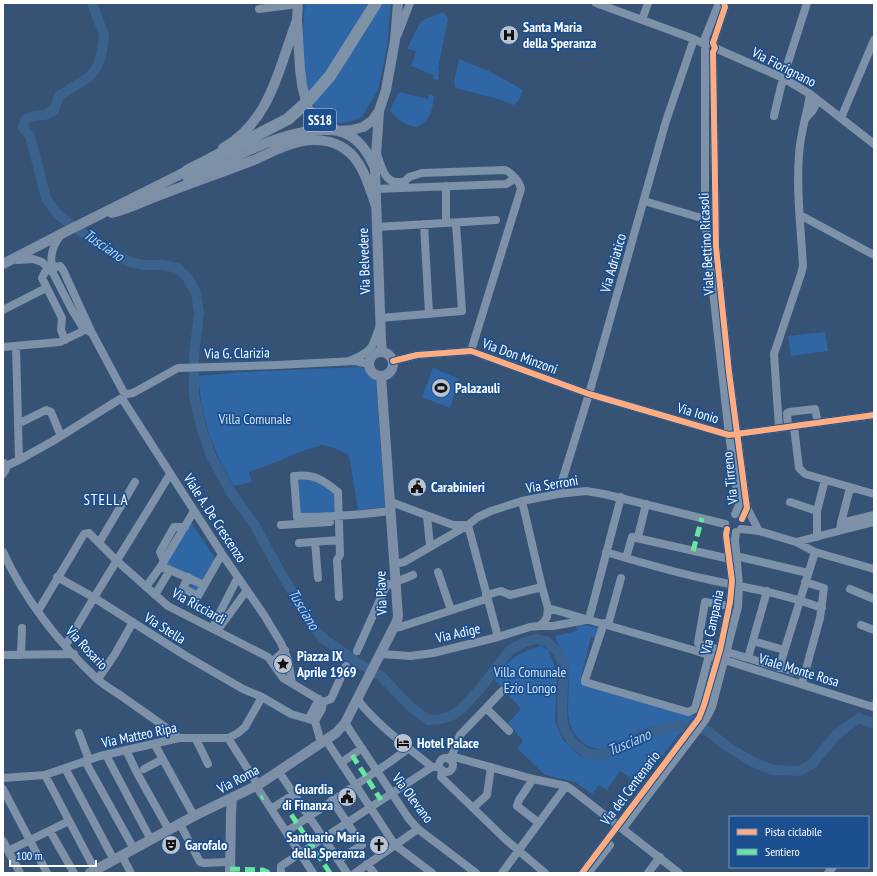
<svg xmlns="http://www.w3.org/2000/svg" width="877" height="876" font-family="'PT Sans Narrow',sans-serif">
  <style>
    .green { fill: #2f66a5 }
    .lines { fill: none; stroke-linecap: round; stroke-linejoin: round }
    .river { stroke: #3b618d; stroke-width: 10 }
    .minor { stroke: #7d92a8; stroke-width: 8 }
    .major { stroke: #7d8ea7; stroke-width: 10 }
    .highway { stroke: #7e92a7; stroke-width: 12 }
    .highway-bridge { stroke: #7e92a7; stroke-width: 12 }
    .quiet { stroke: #66e7a1; stroke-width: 5; stroke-dasharray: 10 5; stroke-linecap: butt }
    .cycleway-casing { stroke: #1b4f8f; stroke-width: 8 }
    .cycleway { stroke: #ffac80; stroke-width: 6 }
    .labels { text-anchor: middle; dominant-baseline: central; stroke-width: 3.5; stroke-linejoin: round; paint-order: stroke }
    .shield { fill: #1b4f8f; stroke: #bbcadd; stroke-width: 1 }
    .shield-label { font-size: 13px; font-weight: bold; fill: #fff }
    .poi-label { font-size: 14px; font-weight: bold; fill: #fff; stroke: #1b4f8f; text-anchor: start }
    .street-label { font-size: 14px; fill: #fff; stroke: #1b4f8f }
    .park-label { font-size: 14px; fill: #cfe3fa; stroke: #1b4f8f }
    .water-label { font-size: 15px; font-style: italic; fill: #b5d3f5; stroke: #1b4f8f }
    .neighbourhood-label { font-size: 15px; letter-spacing: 1px; fill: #fff; stroke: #1b4f8f }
  </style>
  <rect width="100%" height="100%" fill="#365274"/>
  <path class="green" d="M305,3h86l-4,45 -9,42 -16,27c-11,4 -21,9 -33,4 -30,-13 -27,-91 -24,-118z
    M443,12l5,6 -10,51 1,1 -1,10 -5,-1v-4l-22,-9 5,-15 -9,-2 14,-28z
    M459,59l30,12 34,19 -4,10 -5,5 -16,-6 -43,-11 -1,-6z
    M399,92l29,7 1,-5 5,2c-2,16 -3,23 -17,31 -12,-2 -20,-7 -27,-17z
    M825,332l3,19 -37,5 -3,-20z
    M360,367l6,2 3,8h3l4,5 9,125 -27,3 -8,-49 -2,-7 -14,-6 -12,-3 -20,6 -21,9 -32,12 3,10 -18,4c-15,-24 -27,-52 -32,-80 -2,-10 -2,-20 -4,-30l45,-4z
    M433,368l26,11 -9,29 -28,-11z
    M298,479c16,1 23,3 36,13l2,21h-37z
    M190,521l25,37 -20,38 -14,-7 4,-9 -22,-12z
    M586,625l13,3 -3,10 -5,-1 -11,45 115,34 -8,8c-13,-2 -29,1 -42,5 -22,9 -42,33 -65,11 -17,-16 -11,-37 -11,-58 -1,-15 -8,-32 -14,-46l22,-5 -1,-5z
    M541,646l7,4 5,11 4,15 -2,45 8,19 16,15 19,5 23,-7 27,-15 18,-7h16l-38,48 -3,-2 -5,5 -16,-11 -13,19 -8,-5 -7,9 -17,-12 -30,-7 -28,-27 6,-7 -15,-18 13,-14 -27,-30c16,-20 22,-26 47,-33z"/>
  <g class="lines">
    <path class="river" d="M92,3l12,32 -2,17 -5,15 -8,10 -30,19 -5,14 -9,5 -11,1 -9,4 -2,8 7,8 16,62 11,16 34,25 38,23 15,3h19l14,3 10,9 9,16 3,20 -5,42v40l7,32 10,29 21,38 22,30 24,44 38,63 8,8 36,25 21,12 30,31 17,13 13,-1 10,-3 8,-5 20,-21 31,-40 15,-8 11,-3 10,2 12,11 6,14 -2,43 1,15 3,8 7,11 15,11 12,1 16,-6 39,-18 20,-5 30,3 23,18 25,15 20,8 27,1 12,-7 25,-30 22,-16 15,6"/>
    <path class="minor" d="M596,3l98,36 12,6
      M724,3l1,4 -12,36 2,5 -2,4 3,195 13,125 18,136 -5,11
      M259,9l39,-5
      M642,20l6,-17
      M398,34l12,-31
      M706,45l-1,-7 14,-35
      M715,48l68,30 27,16 64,50
      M705,50v169l24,216 10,70 -4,9
      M774,116l9,-38 24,-75
      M806,118l7,-8 5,-10
      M841,118l33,-78
      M377,154c5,14 8,33 28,27
      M446,186v37
      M404,188l1,-7 4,-4 13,-4 83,-3c6,2 15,12 16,19l-50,162
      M376,189l130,-5 5,-3 2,-4
      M644,201l61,18
      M800,215l74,40
      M424,224l5,90
      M377,227l119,-7
      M13,259l5,1 15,-1 9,3 11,11 19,37 11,18 9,5 31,58
      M55,267l5,-1 3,4 28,61
      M45,272l-3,6 20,40 -1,12 4,10
      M53,272c-4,-15 -1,-26 8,-37
      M3,310l43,-22
      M380,318l82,-7 -6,-88
      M16,346l3,114
      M3,347l57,-5 21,-10
      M349,361c9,-4 20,-8 24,-17 3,-6 4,-12 7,-18
      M393,361l24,-6 54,-4 118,43 140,41 145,-20
      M127,394l6,-1 45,-25 99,-3 78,-4 14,3
      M123,400l99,154 42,61 17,28 7,17 4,23
      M18,424l28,-14 5,2 10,24
      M788,427l-1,-14 2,-1 26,-3 3,14
      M794,427l5,41 6,6 69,20
      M779,428l-5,-74 27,-80 2,-8c-2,-37 -7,-75 -4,-111 1,-21 8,-41 11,-61
      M6,466l13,-6 34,-19 67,-42
      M3,474l3,-5 -2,-6
      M558,494l31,-100 77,-273 28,-82
      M522,501l20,86 6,21 -1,9 -3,5 -5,4
      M391,502l62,23h14
      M790,502l27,9
      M747,508l12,23
      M427,516l3,30
      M841,523l33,-8
      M281,525l49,-3
      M468,525l30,112
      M741,529l18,2 37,11 78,-20
      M840,530l1,-7 9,-35
      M638,537l8,-33
      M817,537v-26l8,-31
      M315,542l3,36
      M796,542l19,10 59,17
      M99,543l36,-61
      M299,543l40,-3
      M3,552c22,48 56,91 94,127 7,6 15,11 23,16 19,14 40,27 59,43
      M606,552c33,10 67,20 100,27 40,9 77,14 116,29
      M736,556l72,17
      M626,558l6,-21 98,22
      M164,561l-4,-9 14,-25h11
      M394,564l10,-2 64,-37 10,-8 13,-6 31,-10 36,-7 28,-3 18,3 121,30
      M161,566l43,19
      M438,572l13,38
      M57,577l36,20 93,59 57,33 19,8 29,17 24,7
      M188,577l-5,11 15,8 24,-42
      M396,582l17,-7
      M146,587l15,-21 33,-55
      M850,589l24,10
      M155,595l15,-25
      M486,595l15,-4 9,4 32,-8
      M339,597l-2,-37 3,-5 -2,-63c-16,-13 -24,-18 -44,-16l3,41c32,0 62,-2 94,-6
      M729,606l-24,-4 -7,41 2,1 105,31
      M548,608l145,42 180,57 1,-2
      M38,611l46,-77 5,-1 28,28 51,45 100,51 15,21 40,24
      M589,619l32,-122
      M604,623l-19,57v2l103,30 7,-3 14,-54
      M608,625l13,-47
      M861,625l13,5
      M212,628l26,-51
      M393,628l7,-1 86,-28
      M217,631l30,-41
      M753,641l31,9
      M66,645c33,-58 70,-114 104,-171
      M357,651l30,-67 9,1
      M381,654l29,2 23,-3 65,-16 32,-10 9,-1h14l33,-6
      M3,655l71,-1
      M21,655l1,-27
      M748,658l19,-67
      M272,662l13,-12
      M779,668l36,-116
      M98,679l17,-25 18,-32
      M803,680l17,-62 4,-30 -19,-6
      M502,691l-16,17 23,23
      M357,699c20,26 49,47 75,68h3
      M323,702l8,-3 15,-33
      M309,718l10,-19
      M345,723l64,96 9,10 58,44
      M79,733l10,27
      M228,738l30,47
      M196,739l12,25
      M326,740l69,105 37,28
      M321,743l-6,-22 7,-12 1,-7
      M155,745l39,71
      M126,750l11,23 32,57
      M106,755l45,85
      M451,756l82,23 33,7 5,3 108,84
      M439 765a7 7 0 1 1 14 0a7 7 0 1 1-14 0Z
      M450,760l10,-25 26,-27
      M85,761l49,88
      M341,763l21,-15
      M65,768l49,92
      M144,769l19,-10
      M442,770l-1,7 63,61 41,35
      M279,772l68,101
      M45,775l50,95
      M3,778l42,-3 55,-19 79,-18h49l10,-5 7,-6 17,-30
      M533,779l-14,21 -2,6 22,17
      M256,786l57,87
      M3,789l44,84
      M332,800l30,45 -24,15
      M473,808l14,-13 4,-28
      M271,809l23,-15
      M180,824l20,38 4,1 26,-1
      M623,828l83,-109 6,-12 26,-100 1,-22 -4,-45 1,-8
      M50,831l24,42
      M286,832l104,-70 19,-14
      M3,841l17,32
      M8,851l61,-30
      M122,856l9,17
      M367,864l7,9
      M589,872l21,-27
      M281,873v-7l151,-99
      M355,873l63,-44
      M502,873l64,-87
      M582,873l117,-155 5,-13 16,-55 10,-48 2,-21 -6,-46 1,-6
      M648,873l12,-16
      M828,873l5,-6"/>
    <path class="major" d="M298,3l-1,17 3,49 2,16 6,24 11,10 19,12 14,-1 11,-3 9,-6 7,-10 7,-21 9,-50 3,-37
      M379,112l-4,58 6,170 1,11
      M223,148c48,-27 56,-81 74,-128
      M187,177c44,-15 92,-48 139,-47 4,0 8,0 12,1 18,4 29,19 36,35
      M112,213c17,-4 32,-12 48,-18 31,-12 63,-23 94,-35 14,-6 29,-15 45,-18 14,-4 34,-2 46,7 18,12 24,38 31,57
      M3,264l60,-31 124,-62 6,-4
      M369 364a12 12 0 1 1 24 0a12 12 0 1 1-24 0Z
      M90,873l104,-57 64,-31 78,-52 9,-10 52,-102 1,-5 -17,-240
      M230,873l1,-60 1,-15"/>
    <path class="highway" d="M187,171l101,-52"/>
    <path class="highway-bridge" d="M288,119l22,-20 20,-23 46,-73"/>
    <path class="quiet" d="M693,551l9,-33
      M352,755l29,45
      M261,798l2,-1
      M283,802l47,71
      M230,869l33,1 6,3"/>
    <g class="cycleway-casing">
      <path id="cycleway" d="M724,3l1,4 -12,36 2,5 -2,4 3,195 13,125 18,136 -5,11
        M393,361l24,-6 54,-4 118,43 140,41 145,-20
        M582,873l117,-155 5,-13 16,-55 10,-48 2,-21 -6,-46 1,-6"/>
    </g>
    <use href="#cycleway" class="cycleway"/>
  </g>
  <defs>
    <g id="hospital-disc" transform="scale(1)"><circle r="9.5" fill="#b9c2ce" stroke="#1b4f8f"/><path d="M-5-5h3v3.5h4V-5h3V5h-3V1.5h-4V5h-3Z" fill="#111"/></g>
    <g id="stadium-disc" transform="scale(1)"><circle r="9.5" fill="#b9c2ce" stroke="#1b4f8f"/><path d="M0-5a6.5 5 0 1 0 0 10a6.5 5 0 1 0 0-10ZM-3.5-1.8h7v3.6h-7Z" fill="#111"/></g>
    <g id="civic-disc" transform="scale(1)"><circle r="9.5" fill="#b9c2ce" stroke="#1b4f8f"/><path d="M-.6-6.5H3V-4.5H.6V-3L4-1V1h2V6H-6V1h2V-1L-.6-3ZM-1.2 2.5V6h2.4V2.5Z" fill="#111"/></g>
    <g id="sight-disc" transform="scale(1)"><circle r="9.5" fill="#b9c2ce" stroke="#1b4f8f"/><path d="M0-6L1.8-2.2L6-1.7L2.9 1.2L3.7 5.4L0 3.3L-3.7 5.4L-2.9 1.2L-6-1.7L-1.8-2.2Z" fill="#111"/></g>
    <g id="hotel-disc" transform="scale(1)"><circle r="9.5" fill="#b9c2ce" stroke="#1b4f8f"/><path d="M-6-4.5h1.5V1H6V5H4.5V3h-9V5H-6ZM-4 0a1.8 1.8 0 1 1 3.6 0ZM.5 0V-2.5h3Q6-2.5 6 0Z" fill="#111"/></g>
    <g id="theatre-disc" transform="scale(1)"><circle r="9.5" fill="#b9c2ce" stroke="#1b4f8f"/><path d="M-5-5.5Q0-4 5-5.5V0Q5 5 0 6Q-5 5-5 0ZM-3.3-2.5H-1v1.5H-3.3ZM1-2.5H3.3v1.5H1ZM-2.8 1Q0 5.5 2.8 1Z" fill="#111"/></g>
    <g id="church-disc" transform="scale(1)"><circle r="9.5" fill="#b9c2ce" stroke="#1b4f8f"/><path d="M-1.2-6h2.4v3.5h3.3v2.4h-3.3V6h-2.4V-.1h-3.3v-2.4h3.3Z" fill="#111"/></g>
  </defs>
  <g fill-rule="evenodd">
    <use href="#hospital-disc" x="509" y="35"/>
    <use href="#stadium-disc" x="441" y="388"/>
    <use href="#civic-disc" x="417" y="487"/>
    <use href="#sight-disc" x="283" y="664"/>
    <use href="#hotel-disc" x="403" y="743"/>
    <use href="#civic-disc" x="347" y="797"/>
    <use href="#theatre-disc" x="171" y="845"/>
    <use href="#church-disc" x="379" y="845"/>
  </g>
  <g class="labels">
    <rect class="shield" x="304" y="109" width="32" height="22" rx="3"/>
    <g class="shield-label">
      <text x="320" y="120">SS18</text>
    </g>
    <g class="poi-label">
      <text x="523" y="27">Santa Maria<tspan x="523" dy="16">della Speranza</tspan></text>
      <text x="455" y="388">Palazauli</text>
      <text x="431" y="487">Carabinieri</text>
      <text x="297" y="656">Piazza IX<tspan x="297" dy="16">Aprile 1969</tspan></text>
      <text x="417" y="743">Hotel Palace</text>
      <text x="333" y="789" text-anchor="end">Guardia<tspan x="333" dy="16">di Finanza</tspan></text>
      <text x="365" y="837" text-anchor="end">Santuario Maria<tspan x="365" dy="16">della Speranza</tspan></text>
      <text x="185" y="845">Garofalo</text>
    </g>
    <g class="street-label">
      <text transform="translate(784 67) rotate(27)">Via Fiorignano</text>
      <text transform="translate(706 244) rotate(-93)">Viale Bettino Ricasoli</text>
      <text transform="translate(364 261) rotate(-92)">Via Belvedere</text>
      <text transform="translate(613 263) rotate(-74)">Via Adriatico</text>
      <text transform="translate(237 353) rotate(-1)">Via G. Clarizia</text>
      <text transform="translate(520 356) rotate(20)">Via Don Minzoni</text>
      <text transform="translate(698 413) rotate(16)">Via Ionio</text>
      <text transform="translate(730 478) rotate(-96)">Via Tirreno</text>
      <text transform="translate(552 484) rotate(-9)">Via Serroni</text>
      <text transform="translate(215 518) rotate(57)">Viale A. De Crescenzo</text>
      <text transform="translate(381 593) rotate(-92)">Via Piave</text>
      <text transform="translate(199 606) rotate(29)">Via Ricciardi</text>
      <text transform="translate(712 622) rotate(-78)">Via Campania</text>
      <text transform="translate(165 628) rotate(32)">Via Stella</text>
      <text transform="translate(458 633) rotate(-13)">Via Adige</text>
      <text transform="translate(87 648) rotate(47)">Via Rosario</text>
      <text transform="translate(799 670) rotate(17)">Viale Monte Rosa</text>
      <text transform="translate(139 735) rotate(-12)">Via Matteo Ripa</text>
      <text transform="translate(238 779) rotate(-28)">Via Roma</text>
      <text transform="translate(630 788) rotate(-53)">Via del Centenario</text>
      <text transform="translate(413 798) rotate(53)">Via Olevano</text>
    </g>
    <g class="park-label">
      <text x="255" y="419">Villa Comunale</text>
      <text x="530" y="672">Villa Comunale<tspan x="530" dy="16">Ezio Longo</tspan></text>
    </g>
    <g class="water-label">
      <text transform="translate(104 245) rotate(34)">Tusciano</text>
      <text transform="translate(304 609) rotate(59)">Tusciano</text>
      <text transform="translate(629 742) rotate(-23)">Tusciano</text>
    </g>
    <g class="neighbourhood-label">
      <text x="106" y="499">STELLA</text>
    </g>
  </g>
  <rect width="877" height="876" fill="none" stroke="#ffffff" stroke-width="8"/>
  <rect x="729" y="816" width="140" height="52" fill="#1b4f8f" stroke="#7695bc"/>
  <rect x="737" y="829" width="20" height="6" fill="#ffac80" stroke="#7695bc"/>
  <text x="765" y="836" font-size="12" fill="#ffffff">Pista ciclabile</text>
  <rect x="737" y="849" width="20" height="6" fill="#66e7a1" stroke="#7695bc"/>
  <text x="765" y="856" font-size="12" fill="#ffffff">Sentiero</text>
  <path d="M10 860v6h86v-6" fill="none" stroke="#ffffff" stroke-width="2"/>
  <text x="16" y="860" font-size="12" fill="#ffffff" stroke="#1b4f8f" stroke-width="3" paint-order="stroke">100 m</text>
</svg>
